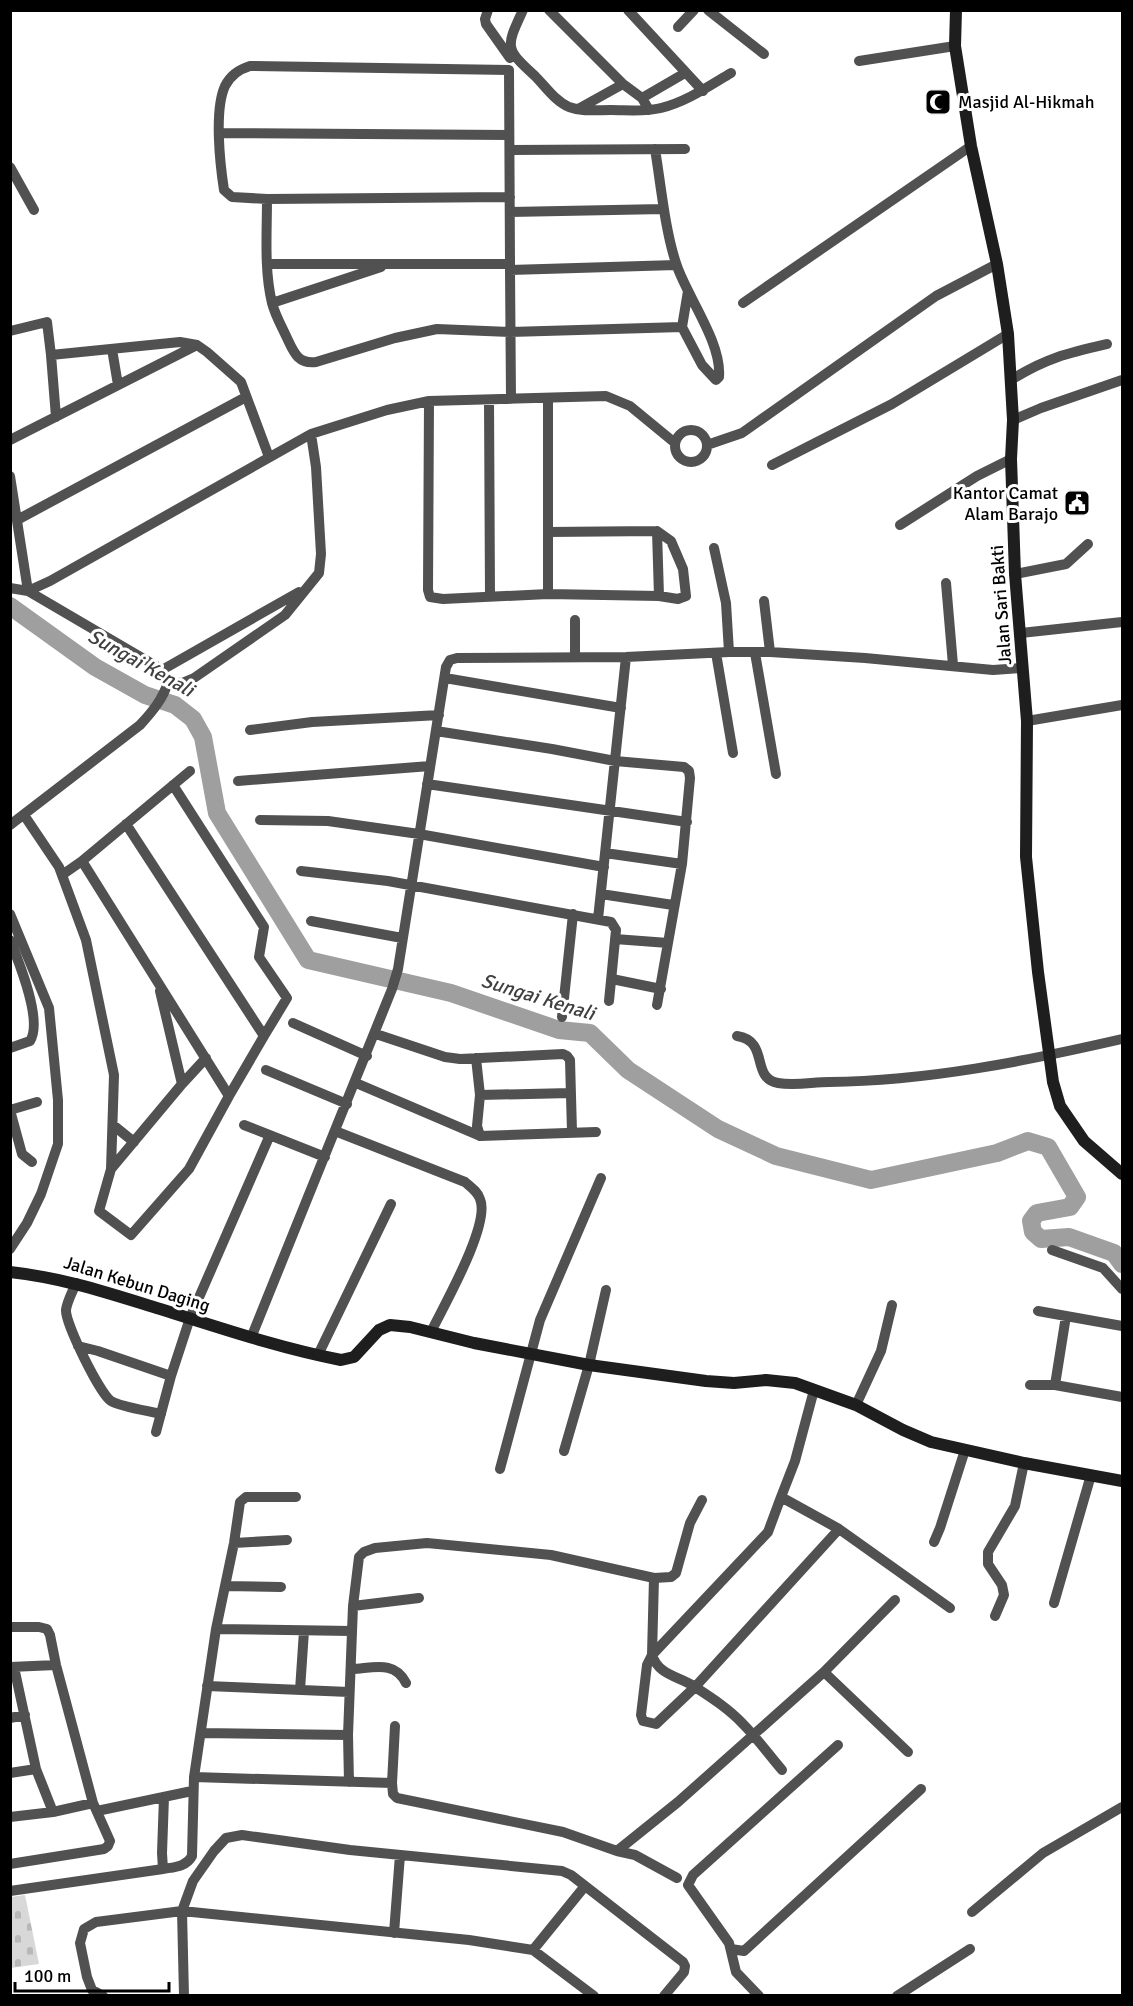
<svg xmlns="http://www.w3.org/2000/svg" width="1133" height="2006" font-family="Signika,sans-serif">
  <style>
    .cemetery { fill: url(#cemetery-stones) }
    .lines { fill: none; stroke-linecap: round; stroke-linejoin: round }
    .river { stroke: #9f9f9f; stroke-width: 18 }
    .street { stroke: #515151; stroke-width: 10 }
    .secondary { stroke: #1e1e1e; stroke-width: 12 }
    .labels { text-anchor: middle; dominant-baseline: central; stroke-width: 6; stroke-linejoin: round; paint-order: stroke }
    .poi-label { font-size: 18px; fill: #000; stroke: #fff; text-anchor: start }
    .street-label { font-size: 18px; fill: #000; stroke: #fff }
    .water-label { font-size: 20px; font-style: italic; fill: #404040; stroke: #fff }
  </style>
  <defs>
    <pattern id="cemetery-stones" width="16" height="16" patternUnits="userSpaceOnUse" patternTransform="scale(1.5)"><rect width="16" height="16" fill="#d8d8d8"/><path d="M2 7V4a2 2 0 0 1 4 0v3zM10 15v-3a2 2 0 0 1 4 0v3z" fill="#b8b8b8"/></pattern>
  </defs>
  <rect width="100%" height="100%" fill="#fff"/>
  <path class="cemetery" d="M25,1895l14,69 -28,4v-71z"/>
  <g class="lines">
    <path class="river" d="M10,606l85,61 50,28 30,10 18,14 10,18 14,76 91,147 143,33 108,37 31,3 38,37 90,59 58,27 95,24 126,-27 31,-12 20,6 29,50 -7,10 -33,6 -6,8 2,11 8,7 28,-2 45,16 8,11"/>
    <path class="street" d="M488,10l-3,9 1,5 24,34
      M523,10c-17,37 -19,38 12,66 10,10 20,25 34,31 13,5 28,3 42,3 16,0 34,2 50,-2 25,-6 48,-22 70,-35
      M549,10l74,74 19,14 7,12
      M628,10l75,81
      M708,10l56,44
      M678,27l16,-17
      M859,61l96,-15
      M642,98l43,-25
      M578,109l45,-25
      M219,133l290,2
      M655,149c6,36 10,83 22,117 11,32 45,77 42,111l-3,3 -14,-15 -20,-38 6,-36
      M510,150l175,-1
      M10,167l24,43
      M510,197l-243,2 -35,-2 -8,-7c-4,-26 -10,-80 1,-104 5,-10 15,-17 25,-20l259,4c0,65 1,129 1,194v6l1,129
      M267,199c0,34 -3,71 5,104 3,12 10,24 15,35 7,15 11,26 29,24l79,-24 42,-9 73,3 172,-5
      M510,212l154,-3
      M268,264h242
      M510,270l166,-5
      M272,303l109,-36
      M743,303l228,-157
      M10,331l37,-9 4,33 129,-13 17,3 10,7 34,30 28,75
      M112,349l6,36
      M51,355l5,62
      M1011,380c35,-22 57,-27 96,-36
      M548,398v196
      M489,400l1,196
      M429,401l-1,189 2,7 13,2 105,-5 111,2 19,3 8,-3 -3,-27 -12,-28 -14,-10
      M1013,420l28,-12 81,-28
      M675 446a16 16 0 1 1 32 0a16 16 0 1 1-32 0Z
      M10,440l187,-95
      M707,445l35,-12 194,-137 61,-32
      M772,465l120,-61 116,-70
      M10,476l18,115 128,75 6,4 6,12c-5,17 -16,30 -28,43l-130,100
      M17,520l229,-123
      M900,525l77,-49 34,-17
      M548,532l109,-1 2,65
      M714,548l12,55 3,49
      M1015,574l51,-10 22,-20
      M946,583l7,82
      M10,588l18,3 22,-10 261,-147 76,-24 42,-9 177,-5 24,10 45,37
      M764,601l6,51
      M575,620v36
      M1021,633l101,-11
      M716,653l17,100
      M755,653l21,121
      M162,670l137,-78
      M445,678l176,30
      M168,682l14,1 12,-5 91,-63 34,-42 2,-19 -5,-87 -5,-33
      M1027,721l95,-16
      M250,730l62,-8 127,-7
      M436,731l116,18 63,12 69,6 5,4 1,7 -8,86 -25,141
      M238,781l192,-15
      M427,784l260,38
      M173,785l91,142 -5,30 28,41 -23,38
      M24,815l35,52 27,73 28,135 -3,94 -12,42 32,24 58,-66 40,-73 -147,-235 -20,14
      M260,820l68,1 91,13 185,33
      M126,824l138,212 -35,60
      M605,853l77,11
      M82,861l108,-90
      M301,871l87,10 223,41 5,8 -7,71
      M601,894l72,11
      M10,914l39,94 9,92v44l-17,50 -14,29 -17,26
      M598,919l28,-262
      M311,921l91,17
      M615,939l53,4
      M10,940c9,22 33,81 20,101l-20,7
      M612,979l49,10
      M562,1017l11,-103
      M293,1023l74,33
      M376,1034l69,23 15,2 103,-5 4,2 3,4 2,72
      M737,1036c33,5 13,42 41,47 17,3 35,-1 51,-1 99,-1 197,-21 293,-43
      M476,1058l4,37 -3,31 3,10
      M266,1070l81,34
      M356,1083l124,53 116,-4
      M182,1084l24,-26
      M480,1095l91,-2
      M10,1110l12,44 10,8
      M10,1110l27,-8
      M113,1125l21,17
      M244,1125l81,32
      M335,1131l130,51c6,5 13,10 15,17 11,25 -37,108 -49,133
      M111,1169l71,-85 -22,-93
      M1052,1250l51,18 19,21
      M76,1283c-3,8 -9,18 -10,27 -1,13 34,84 45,91 10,6 38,10 50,13
      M1038,1311l84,15
      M251,1338l141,-349 6,-20 48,-302 4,-7 7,-2 169,-1 103,-5h41l95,6 128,12 30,-2
      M78,1346l20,5 73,25 19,-58 80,-183
      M318,1355l73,-151
      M1030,1385h25l67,12
      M1055,1385l11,-69
      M814,1390l-19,71 -14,36 58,32 111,79
      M856,1405l25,-54 11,-46
      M156,1432l15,-56
      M564,1451l25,-86 17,-75
      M500,1469l40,-149 61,-142
      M781,1497l-13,35 -116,123 -5,10 -6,50 2,6 13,3 39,-37 144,-158
      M702,1500l-12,23 -14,50 -5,4 -17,1 -2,77c7,21 27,21 43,32 17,11 34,22 48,37 14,14 26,31 39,46
      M934,1542l6,-14 25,-78
      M234,1543l53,-3
      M225,1586l56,1
      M1054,1603l37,-128
      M353,1606l66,-8
      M995,1616l9,-21 -2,-10 -14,-21v-12l27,-46 9,-43
      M10,1627h29l8,2 3,6 6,30 37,138 17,38 -2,5 -4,3 -94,15
      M216,1629l136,2
      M10,1667l46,-2
      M14,1667l22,102 17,43
      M352,1669c21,-1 43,-9 54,14
      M824,1672l84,80
      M207,1686l142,6
      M300,1690l4,-59
      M10,1718l15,-3
      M201,1733l147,2
      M10,1773l26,-4
      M194,1777l198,6 1,11 4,4 166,34 54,19 18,4 42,23
      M349,1782l-1,-47 5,-129 6,-49 5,-5 11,-4 52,-5 124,12 103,23
      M392,1783l3,-57
      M97,1811l95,-20
      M10,1817l43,-5 40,-9
      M617,1851l61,-49 146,-130 71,-72
      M163,1869l-1,-16 2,-56
      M10,1891l153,-22c11,-2 23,-2 29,-13l2,-79 22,-148 18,-86 6,-41 6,-5h50
      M972,1912l71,-59 79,-46
      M394,1933l6,-78
      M731,1949l13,2 177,-162
      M533,1950l52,-64
      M103,1996l-11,-6 -5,-13 -7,-34 4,-14 12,-7 86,-11 287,29 64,10 61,46
      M184,1996l-2,-85 11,-30 21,-30 12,-13 16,-3 108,15 212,21 9,4 112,87 2,4 -1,6 -20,24
      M759,1996l-23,-24 -7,-29 -41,-58 5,-10 145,-130
      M897,1996l73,-47"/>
    <path class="secondary" d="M956,10l-1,36 16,100 26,118 11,70 5,86 -2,39 4,115 12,147 -1,136 12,115 15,110 7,24 24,35 38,33
      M10,1272c47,5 89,18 134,32 65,20 130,43 197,56l13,-3 25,-27 11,-5 20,2 64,16 115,22 117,16 28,2 32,-3 29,3 61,22 47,25 28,12 93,21 98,18"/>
  </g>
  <defs>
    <g id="mosque-square" transform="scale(1.35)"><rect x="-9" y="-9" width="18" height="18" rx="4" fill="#000" stroke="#fff"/><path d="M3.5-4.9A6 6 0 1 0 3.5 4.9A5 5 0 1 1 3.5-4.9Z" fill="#fff"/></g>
    <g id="civic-square" transform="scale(1.35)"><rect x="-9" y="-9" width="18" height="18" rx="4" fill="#000" stroke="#fff"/><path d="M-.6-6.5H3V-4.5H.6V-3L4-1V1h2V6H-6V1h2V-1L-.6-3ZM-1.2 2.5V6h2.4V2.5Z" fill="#fff"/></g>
  </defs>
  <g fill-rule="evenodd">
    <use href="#mosque-square" x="938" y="102"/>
    <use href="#civic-square" x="1077" y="503"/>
  </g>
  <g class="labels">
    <g class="poi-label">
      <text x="958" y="102">Masjid Al-Hikmah</text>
      <text x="1058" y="493" text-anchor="end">Kantor Camat<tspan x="1058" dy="21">Alam Barajo</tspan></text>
    </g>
    <g class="street-label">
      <text transform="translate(1001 605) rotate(-94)">Jalan Sari Bakti</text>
      <text transform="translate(137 1284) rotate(17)">Jalan Kebun Daging</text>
    </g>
    <g class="water-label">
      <text transform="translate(141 663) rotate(29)">Sungai Kenali</text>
      <text transform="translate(538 997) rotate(17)">Sungai Kenali</text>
    </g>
  </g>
  <rect width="1133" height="2006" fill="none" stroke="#000000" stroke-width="24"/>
  <path d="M15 1982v9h154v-9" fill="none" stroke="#000000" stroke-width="3"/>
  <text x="24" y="1982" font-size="18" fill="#000000" stroke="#ffffff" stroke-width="4.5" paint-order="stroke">100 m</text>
</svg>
